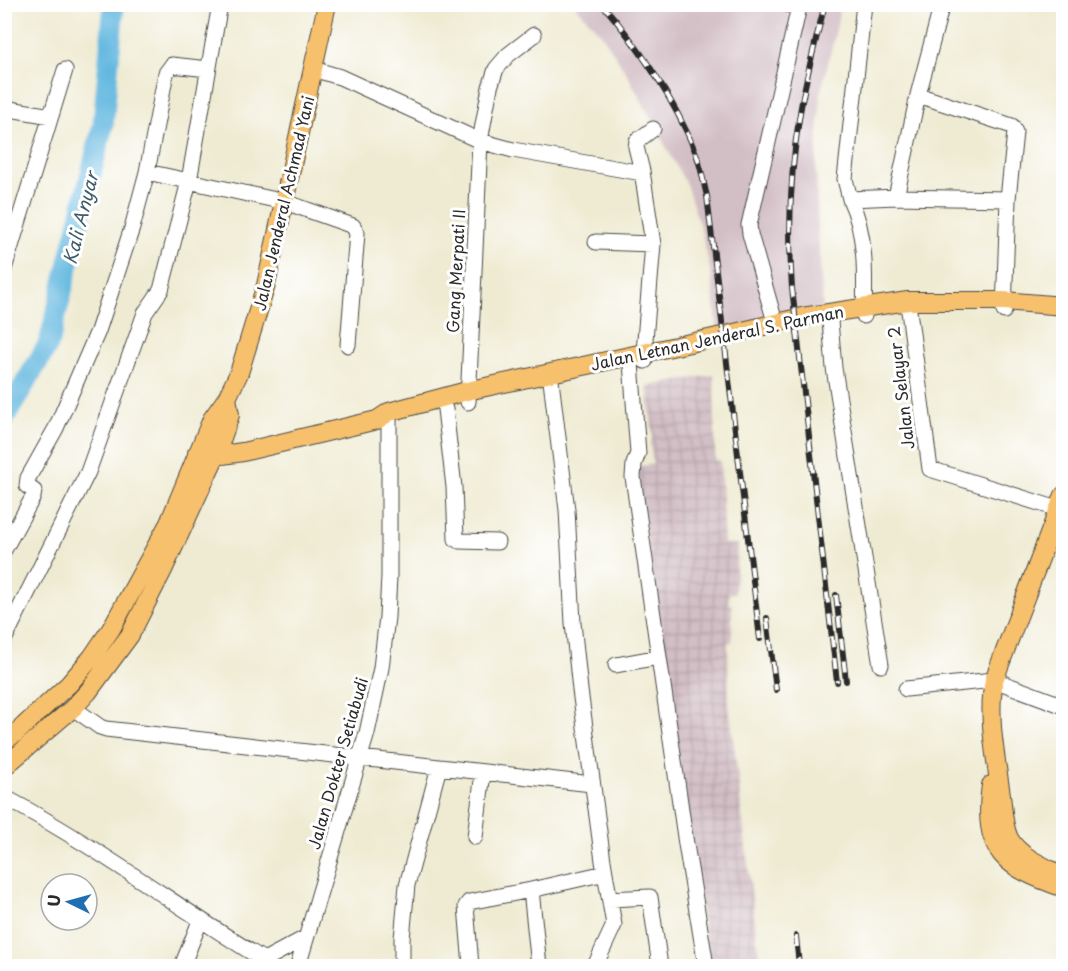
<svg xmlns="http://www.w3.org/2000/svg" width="1068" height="971" font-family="'Playpen Sans',sans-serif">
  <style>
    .industrial { fill: url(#industrial-grid) }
    .railway { fill: #d2bec5 }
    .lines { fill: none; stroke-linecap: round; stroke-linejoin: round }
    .river { stroke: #64b8e0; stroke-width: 21 }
    .minor-casing { stroke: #484844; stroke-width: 17 }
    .major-casing { stroke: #484844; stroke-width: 20 }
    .minor { stroke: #fff; stroke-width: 15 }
    .major { stroke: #f7c06c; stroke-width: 18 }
    .rail-casing { stroke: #2b2b2b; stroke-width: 6 }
    .rail { stroke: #fff; stroke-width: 4; stroke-dasharray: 11; stroke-linecap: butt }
    .labels { text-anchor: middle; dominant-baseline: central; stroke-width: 6; stroke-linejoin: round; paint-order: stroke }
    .street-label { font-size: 16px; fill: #2b2b2b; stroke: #fff }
    .water-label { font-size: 18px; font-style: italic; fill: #3f5c6a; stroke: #fff }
  </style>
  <defs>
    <pattern id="industrial-grid" width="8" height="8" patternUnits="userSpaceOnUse" patternTransform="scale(1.5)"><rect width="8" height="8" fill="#d2bec5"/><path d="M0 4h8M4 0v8" fill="none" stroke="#b4a3a9"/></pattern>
  </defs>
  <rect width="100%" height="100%" fill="#fff"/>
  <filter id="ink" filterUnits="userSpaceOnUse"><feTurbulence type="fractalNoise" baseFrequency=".0167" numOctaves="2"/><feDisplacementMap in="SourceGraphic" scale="12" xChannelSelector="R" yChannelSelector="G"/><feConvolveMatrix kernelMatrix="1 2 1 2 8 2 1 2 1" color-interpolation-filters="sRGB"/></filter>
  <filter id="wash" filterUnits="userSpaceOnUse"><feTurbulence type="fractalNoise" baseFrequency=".008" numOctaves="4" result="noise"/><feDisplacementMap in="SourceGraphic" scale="24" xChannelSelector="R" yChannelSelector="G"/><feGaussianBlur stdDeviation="1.35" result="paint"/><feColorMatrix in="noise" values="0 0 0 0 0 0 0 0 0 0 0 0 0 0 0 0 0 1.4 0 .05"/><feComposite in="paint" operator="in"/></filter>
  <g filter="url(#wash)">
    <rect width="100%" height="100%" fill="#efebd3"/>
    <path class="industrial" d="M714,375l1,85h5l4,84h13l-2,49h-6v12h3v37h-4l1,62 29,245 -50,8 -72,-490 17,-3 -3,-21 3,-7 -6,-50z"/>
    <path class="railway" d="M575,5h265l-4,25 -15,62 -5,73 2,66 5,76 -105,25 -7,-59 -10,-44 -15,-45 -60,-112 -24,-37z
      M758,949l2,17h-51l-1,-9z"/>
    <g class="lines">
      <path class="river" d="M4,419l45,-76 54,-218 11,-121"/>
    </g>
  </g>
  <g filter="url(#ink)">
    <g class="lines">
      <g class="minor-casing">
        <path id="minor" d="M313,69l27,8 140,64 33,9 129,23
          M918,95l94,31 3,6 -7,67 -4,112
          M4,108l47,8
          M147,172l138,30 68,24 4,7 -9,112
          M896,197l112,2
          M850,199l-5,-20 19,-175
          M596,242l57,2
          M4,269l61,-199
          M909,311l21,158 128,40
          M864,316c1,-38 3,-81 -14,-117l46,-2 22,-102 24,-91
          M830,321l4,47 47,297
          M775,322l-25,-88 -1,-9 50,-218 -14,-3
          M645,361l-1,-9 9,-108 -11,-73 -6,-24 1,-6 16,-12
          M631,363l7,90 -4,11 -1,13 53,367 20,122
          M550,373l17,137 6,113 7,67 23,171 11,64 -19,41
          M468,402l12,-261 10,-54 6,-18 12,-14 26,-20
          M445,409l9,78 2,52 3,2 38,1
          M4,550l29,-53 1,-6 -7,-5 1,-8 28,-50 42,-97 34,-103 15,-56 19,-99 6,-8 36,4
          M4,640l84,-168 57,-159 16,-23 28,-109 31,-177
          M616,665l43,-8
          M906,689l88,-9 70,26
          M73,708l27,19 6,2 333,38
          M4,797c91,48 173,110 260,163l4,6
          M475,837l8,-65
          M531,890l8,76
          M610,899l40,-2 10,69
          M264,960l41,-22
          M182,966l18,-45
          M298,966l69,-233 14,-65 6,-51 2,-41v-164
          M402,966v-27l5,-54 32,-118 153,17
          M471,966l-5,-60 3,-4 62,-12 74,-17"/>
      </g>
      <g class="major-casing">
        <path id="major" d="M197,453l25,2 21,-3 134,-32 12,-8 78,-21 246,-53 89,-21 106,-16h96l60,5
          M1064,495l-70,185c-7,38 2,78 7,115 2,15 2,33 9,45 11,18 36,27 54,37
          M4,741l12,-8 53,-49 23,-27 19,-28 58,-106 43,-104 15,-21 12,-25 27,-88 61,-281
          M4,767l69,-59 15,-16 42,-57 33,-65 53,-115 14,-40 -3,-17
          M991,785c-9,68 13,82 73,103"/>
      </g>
      <use href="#minor" class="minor"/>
      <use href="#major" class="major"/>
      <g class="rail-casing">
        <path id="rail" d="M602,4c36,41 73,97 93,147 6,14 8,30 12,45l53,443
          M825,4c-9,36 -19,72 -25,109 -10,58 -12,116 -8,175l45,394
          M836,595l10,86
          M767,618l9,72
          M796,936l3,30"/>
      </g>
      <use href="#rail" class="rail"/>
    </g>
  </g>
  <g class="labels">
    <g class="street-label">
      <text transform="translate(283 203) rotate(-77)">Jalan Jenderal Achmad Yani</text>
      <text transform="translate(455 271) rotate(-87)">Gang Merpati II</text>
      <text transform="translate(717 337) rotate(-12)">Jalan Letnan Jenderal S. Parman</text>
      <text transform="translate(900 388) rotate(-97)">Jalan Selayar 2</text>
      <text transform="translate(337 763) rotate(-74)">Jalan Dokter Setiabudi</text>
    </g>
    <g class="water-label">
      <text transform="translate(80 218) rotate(-76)">Kali Anyar</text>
    </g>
  </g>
  <rect width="1068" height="971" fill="none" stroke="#fff" stroke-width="24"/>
  <g transform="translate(69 902) rotate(275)"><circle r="28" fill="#ffffff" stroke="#aaaaaa" stroke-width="1.5"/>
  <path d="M0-4.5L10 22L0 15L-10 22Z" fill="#1f6fb2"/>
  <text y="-9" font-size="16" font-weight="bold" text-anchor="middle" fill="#2b2b2b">U</text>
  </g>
</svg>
